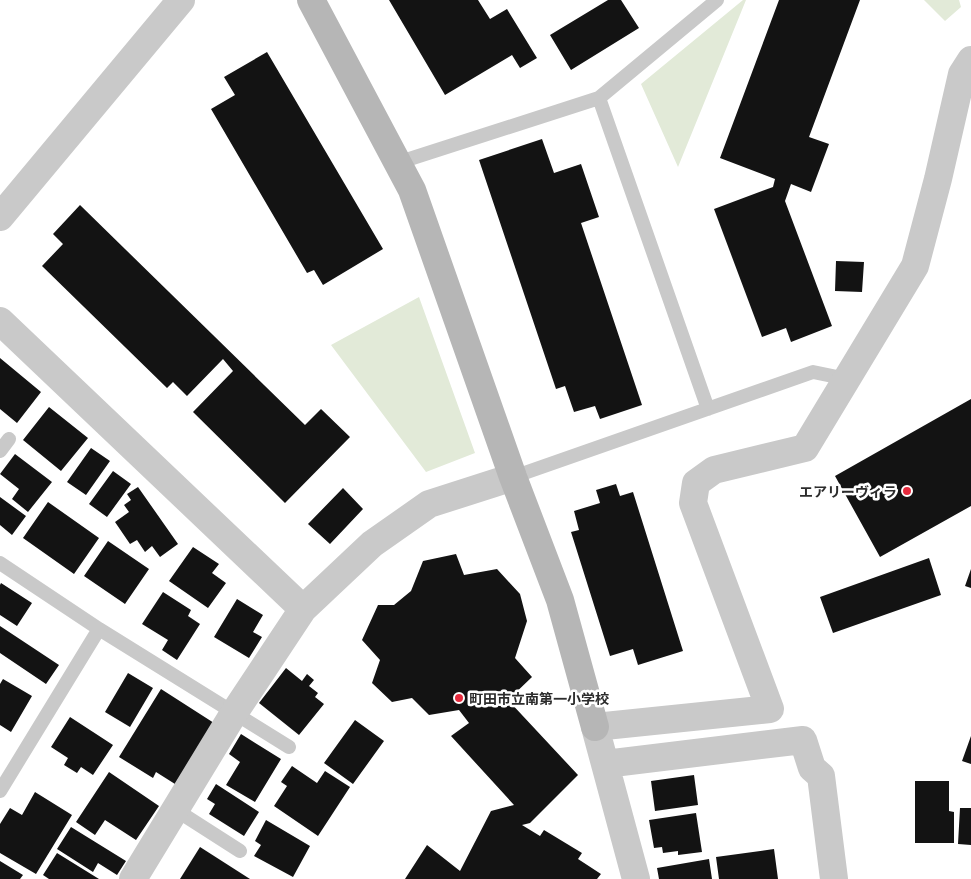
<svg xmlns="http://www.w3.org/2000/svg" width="971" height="879" font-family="'Titillium Web','Noto Sans JP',sans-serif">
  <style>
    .green { fill: #e2ead8 }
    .building { fill: #131313 }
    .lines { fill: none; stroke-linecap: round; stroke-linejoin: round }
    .lane { stroke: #c9c9c9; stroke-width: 14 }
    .street { stroke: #c9c9c9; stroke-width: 28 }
    .secondary { stroke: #b6b6b6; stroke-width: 28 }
    .poi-dot { fill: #e62a3d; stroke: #fff; stroke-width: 2 }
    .labels { text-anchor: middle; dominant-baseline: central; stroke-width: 5; stroke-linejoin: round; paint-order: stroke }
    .poi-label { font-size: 14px; font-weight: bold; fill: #2c2c2c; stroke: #fff; text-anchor: end }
  </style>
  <rect width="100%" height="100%" fill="#fff"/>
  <path class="green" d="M743,0h3l-68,167 -37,-83z
    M924,0h35l2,7 -16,14z
    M419,297l56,156 -49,19 -95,-127z"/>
  <path class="building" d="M389,0h89l12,19 17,-10 30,49 -17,10 -8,-13 -67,40z
    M608,0h13l18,28 -68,42 -21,-35z
    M779,0h81l-51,137 20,7 -18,48 -20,-8 -6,17 47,125 -41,16 -5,-14 -24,9 -48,-128 59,-22 2,-8 -55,-21z
    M267,52l116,197 -60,36 -9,-15 -7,3 -96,-164 24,-14 -11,-18z
    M542,139l12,34 27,-9 18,53 -18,6 61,182 -42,14 -5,-13 -21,6 -9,-26 -9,3 -77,-229z
    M80,205l225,220 16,-16 29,28 -65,66 -92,-91 40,-41 -10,-12 -36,37 -14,-14 -6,6 -125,-122 21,-22 -10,-10z
    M836,261l28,1 -2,30 -27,-1z
    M0,358l41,34 -24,31 -17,-14z
    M971,399v107l-91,51 -45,-81z
    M49,407l39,31 -27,33 -38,-31z
    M91,448l19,13 -24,34 -19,-13z
    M15,454l37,28 -24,30 -16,-13 7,-10 -19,-15z
    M113,471l18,13 -24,33 -18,-13z
    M616,484l4,12 13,-4 50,159 -45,14 -5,-16 -23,7 -39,-124 8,-2 -5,-19 26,-8 -4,-13z
    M138,487l40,57 -18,13 -8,-11 -7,6 -8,-12 -7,4 -15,-22 14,-10 -5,-7 7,-5 -4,-6z
    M343,488l20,21 -33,35 -22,-20z
    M0,497l26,19 -14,19 -12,-10z
    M48,502l51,36 -25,36 -51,-36z
    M108,541l41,28 -24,35 -41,-28z
    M193,547l26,17 -7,9 14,10 -18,25 -39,-27z
    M456,554l8,21 33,-6 23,25 7,27 -12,37 17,19 -24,23 70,75 -48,48 -8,2 18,11 4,-6 38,23 -4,6 23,15 -4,5h-192l22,-34 33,26 31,-60 23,-6 -63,-69 18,-13 -10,-13 -30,5 -17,-17 -20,4 -20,-19 8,-23 -18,-20 16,-35h16l17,-14 12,-30z
    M929,558l12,37 -108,38 -13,-36z
    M971,569v19l-6,-2z
    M1,583l31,20 -15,23 -17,-11v-30z
    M163,592l28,18 -3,6 12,8 -23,36 -15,-10 6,-10 -26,-16z
    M237,599l26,16 -10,17 9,5 -13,21 -35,-21z
    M0,626l59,39 -13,19 -46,-31z
    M286,668l16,13 5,-7 7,6 -5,6 9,7 -3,4 9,7 -25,31 -40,-32z
    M128,673l25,15 -23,39 -25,-15z
    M3,679l29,17 -21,36 -11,-7v-41z
    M161,689l53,34 -39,61 -19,-12 -3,6 -34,-21z
    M70,717l43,28 -20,30 -12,-8 -4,6 -13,-8 4,-7 -17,-11z
    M355,720l29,21 -31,43 -29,-21z
    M241,734l40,25 -26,43 -29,-17 14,-23 -11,-8z
    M971,736v28l-9,-3z
    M292,766l25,17 8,-12 25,16 -32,49 -44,-30 13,-20 -6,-4z
    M109,772l50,34 -23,34 -31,-20 -10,15 -19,-13z
    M694,775l4,30 -43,6 -4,-30z
    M915,781h34v30l5,1v31h-39z
    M216,784l43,28 -15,24 -35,-22 6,-10 -8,-5z
    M35,792l37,23 -36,59 -36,-21v-29l10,-16 12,7z
    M960,808h11v37l-13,-1z
    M696,813l6,39 -24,3v-4l-15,2 -1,-6 -8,1 -5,-28z
    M266,820l44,26 -17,31 -39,-21 7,-11 -6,-4z
    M71,827l55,34 -9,14 -19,-12 -5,9 -36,-23z
    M200,847l50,32h-70z
    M774,849l4,30h-59l-3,-22z
    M57,853l42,26h-50l-6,-4z
    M709,859l3,20h-53l-2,-11z
    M0,861l23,14 -3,4h-20z"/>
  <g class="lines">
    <path class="lane" d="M599,98l109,311
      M397,163l202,-65 118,-98
      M0,451l9,-12
      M513,477l300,-105 34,7
      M0,563l99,66 190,118
      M0,791l99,-162
      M176,810l64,41"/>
    <path class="street" d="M0,217l181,-217
      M0,321l303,288
      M605,764l198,-24 9,28 9,8 13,103
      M133,879l101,-166 69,-104 69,-65 57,-40 84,-27
      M636,879l-41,-152 175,-18 -77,-206 3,-20 18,-13 91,-22 110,-182 23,-87 24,-105 9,-14"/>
    <path class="secondary" d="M311,0l101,190 101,287 47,123 35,127"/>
  </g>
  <g class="poi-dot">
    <circle cx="907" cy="491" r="5"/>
    <circle cx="459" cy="698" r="5"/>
  </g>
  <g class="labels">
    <g class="poi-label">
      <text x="897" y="491">エアリーヴィラ</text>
      <text x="469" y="698" text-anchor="start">町田市立南第一小学校</text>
    </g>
  </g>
</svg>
